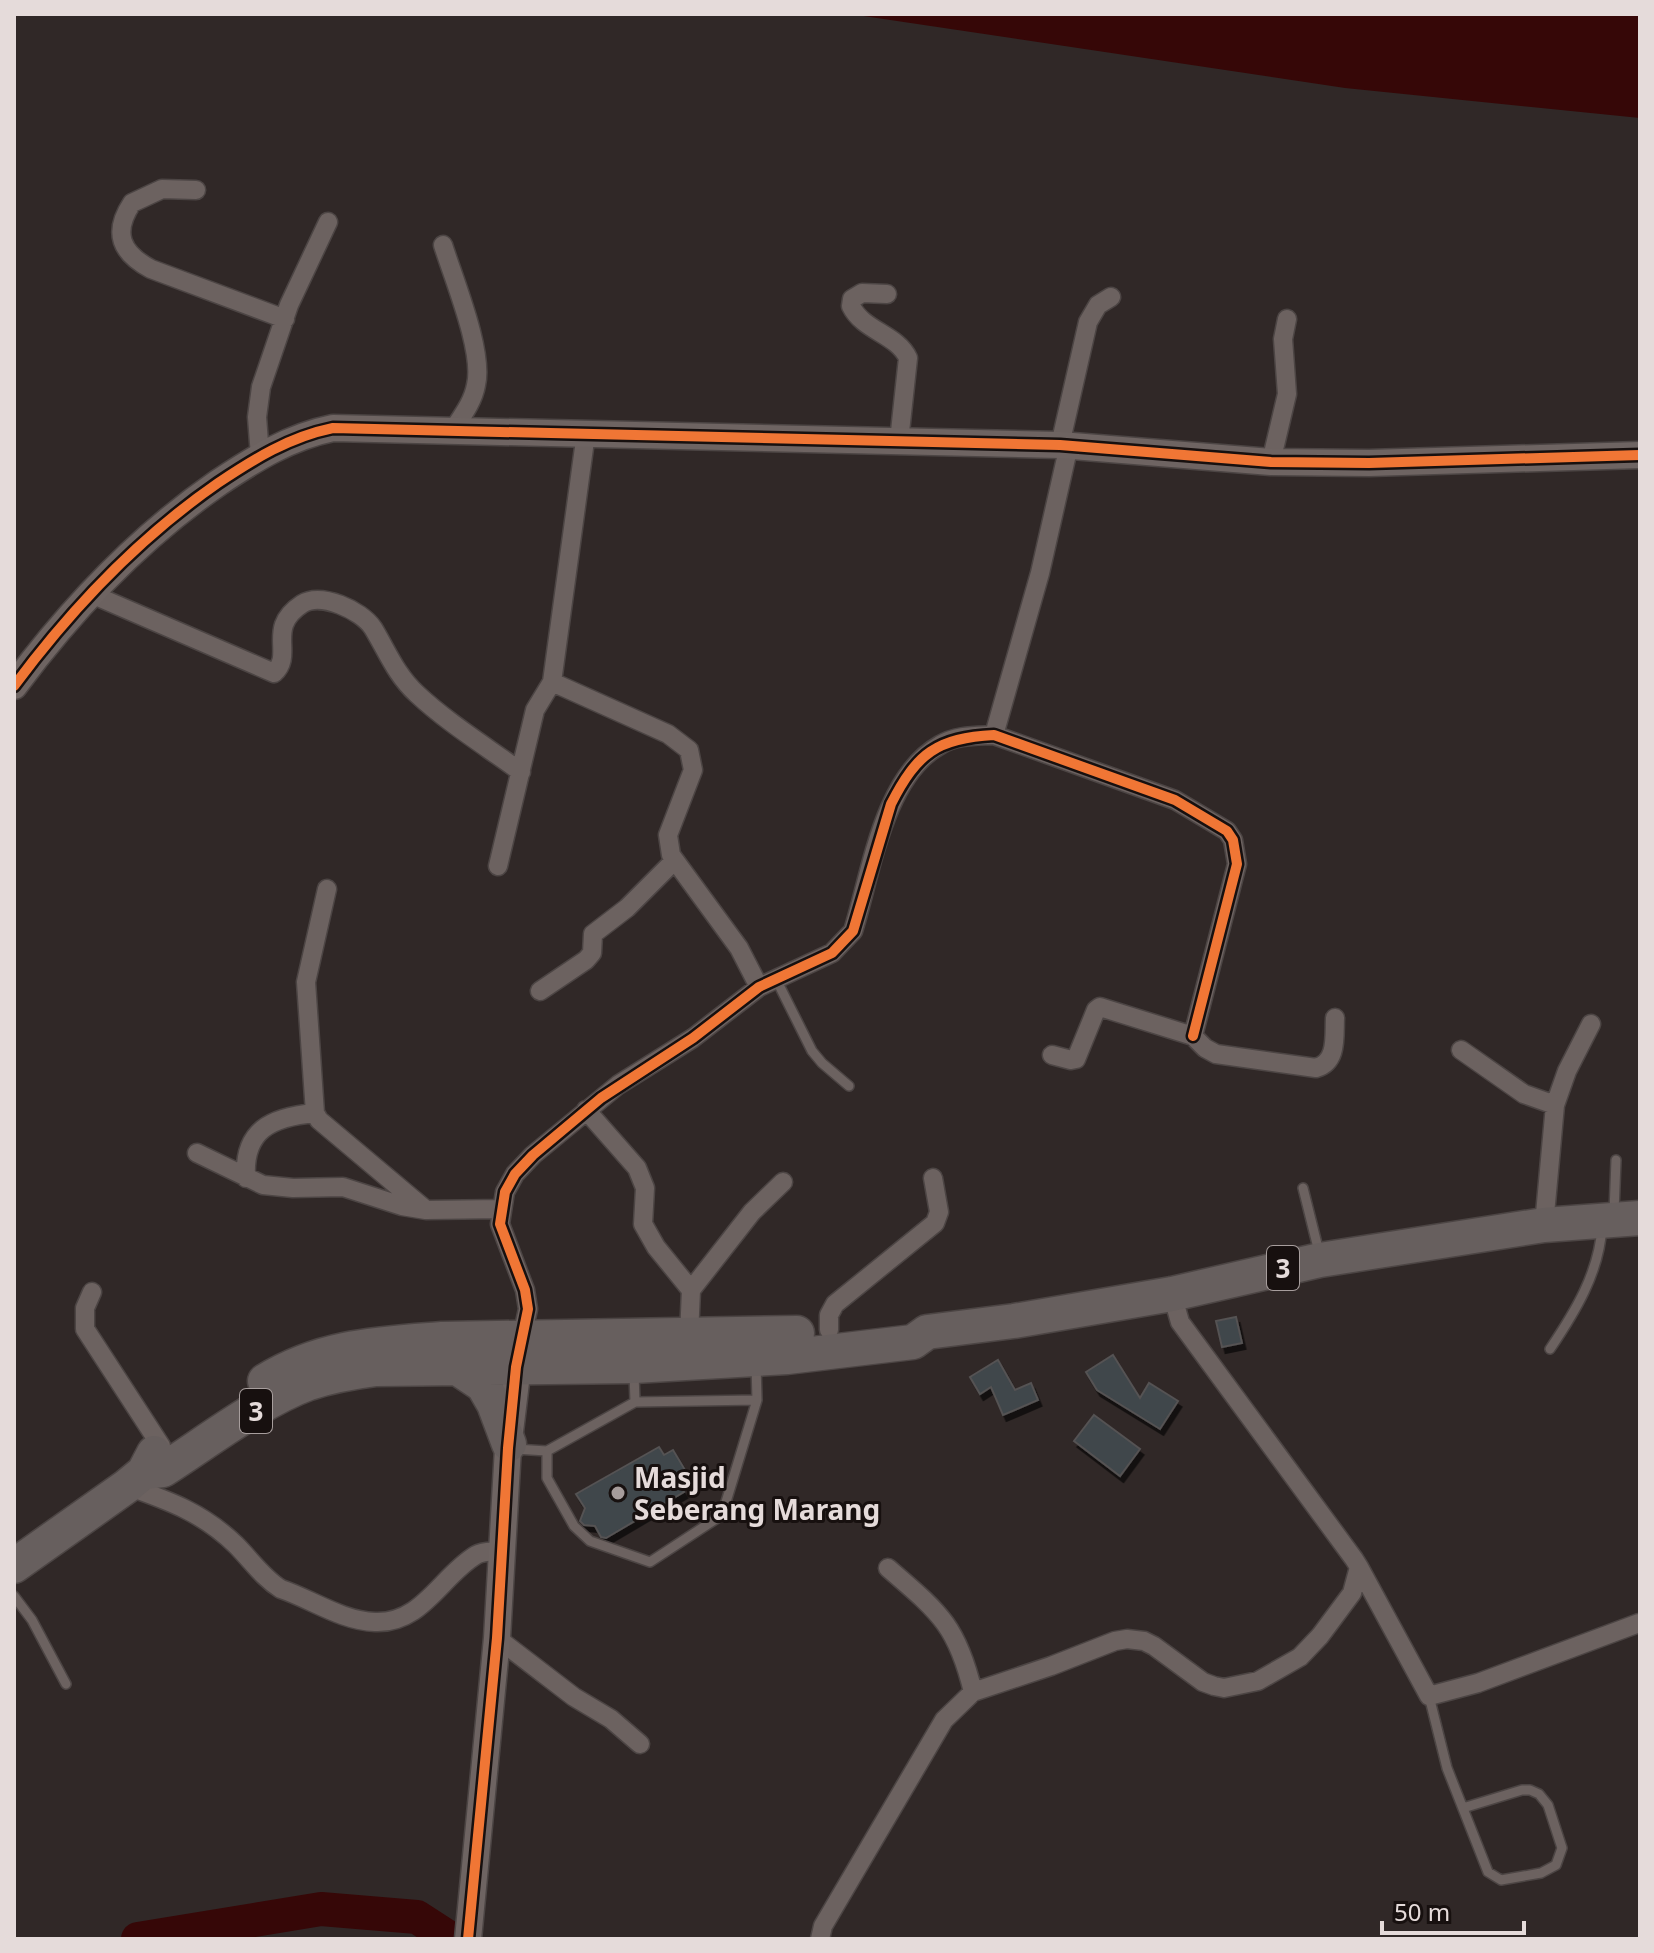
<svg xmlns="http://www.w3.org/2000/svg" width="1654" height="1953" font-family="'Noto Sans',sans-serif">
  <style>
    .water { fill: #360707 }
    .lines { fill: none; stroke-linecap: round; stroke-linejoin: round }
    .river { stroke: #360707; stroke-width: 34 }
    .building { fill: #3f464b; stroke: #545253; stroke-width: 2; filter: url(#shadow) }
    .lane-casing { stroke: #4c4544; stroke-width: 12 }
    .street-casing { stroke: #4c4544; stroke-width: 21 }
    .secondary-casing { stroke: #4c4544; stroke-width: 29 }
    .highway-casing { stroke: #4c4544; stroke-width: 37 }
    .lane { stroke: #6c6260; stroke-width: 9 }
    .street { stroke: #6c6260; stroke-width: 18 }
    .secondary { stroke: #6e6462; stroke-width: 26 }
    .highway { stroke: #675f5e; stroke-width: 34 }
    .cycleway-casing { stroke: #17100f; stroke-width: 15 }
    .cycleway { stroke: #f07635; stroke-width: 10 }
    .poi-dot { fill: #a69c9b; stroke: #17100f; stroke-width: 3 }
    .labels { text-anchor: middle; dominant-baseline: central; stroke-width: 6; stroke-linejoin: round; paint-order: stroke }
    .shield { fill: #17100f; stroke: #a79e9d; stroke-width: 2 }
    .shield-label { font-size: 26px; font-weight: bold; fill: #e5dbda }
    .poi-label { font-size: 28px; font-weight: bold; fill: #e5dbda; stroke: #17100f; text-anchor: start }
  </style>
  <defs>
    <filter id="shadow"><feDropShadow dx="3.5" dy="6" stdDeviation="0" flood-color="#0009"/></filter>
  </defs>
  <rect width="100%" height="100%" fill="#302827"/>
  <path class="water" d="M850,14h790v104l-295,-30z"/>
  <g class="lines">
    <path class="river" d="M138,1939l183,-30 96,8 34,22"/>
  </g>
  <path class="building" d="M1236,1317l6,26 -20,4 -6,-26z
    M1113,1355l27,43 9,-15 29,18 -18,28 -63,-39 -11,-18z
    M998,1360l17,30 16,-7 7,17 -35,15 -12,-28 -11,7 -10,-17z
    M1094,1415l46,34 -20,27 -46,-35z
    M659,1447l5,8 9,-5 15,25 -11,6 7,11 -78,46 -5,-1 -6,-11 -11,-1 -4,-4 5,-13 -9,-14z"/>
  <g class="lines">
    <g class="lane-casing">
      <path id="lane" d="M776,979l36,72 10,12 27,23
        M1303,1188l16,64
        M1614,1212l2,-52
        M1550,1349c25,-37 49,-76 52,-122
        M634,1373l1,29
        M515,1449l32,2v27l27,48 16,15 60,21 72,-47 35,-115 -1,-36
        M547,1451l88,-49 122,-2
        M14,1596l18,24 34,64
        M1429,1696l18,72 41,104 13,8 40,-7 15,-8 6,-17 -14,-43 -9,-11 -9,-4h-8l-59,18"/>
    </g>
    <g class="street-casing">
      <path id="street" d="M196,190l-34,-1 -30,14c-20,30 -11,50 19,66l134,50
        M443,245c11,35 41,107 33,140 -3,17 -14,31 -23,45
        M887,294l-25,-1 -10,6 -1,7c12,25 46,28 57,52l-9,83
        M586,433l-34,249 116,52 21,16 4,20 -25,65 3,20 68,93 20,39
        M1060,445l28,-123 10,-17 13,-8
        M260,456l-3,-39 4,-30 28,-82 39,-83
        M1271,462l16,-68 -4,-55 4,-20
        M89,593l185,80c21,-19 -9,-45 28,-69 19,-12 59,6 71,24 14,23 23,47 44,66 31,29 70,53 104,78
        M994,735l46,-162 29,-128
        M498,866l37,-156 17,-28
        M327,889l-21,93 9,131 4,7 107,90
        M540,991l46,-31 6,-7 1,-19 34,-26 47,-47
        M1461,1050l63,44 31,11
        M1052,1055l19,5 5,-1 20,-49 4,-3 93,29 12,12 11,6 100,14c22,-6 18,-32 19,-50
        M586,1110l51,58 8,20 -2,36 13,23 35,43 -2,46
        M197,1153l66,32 30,3 50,-1 59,19 24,4 75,-1
        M246,1178c-3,-48 25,-61 69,-65
        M1544,1225l11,-120 12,-34 24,-47
        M691,1290l61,-78 31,-30
        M92,1292l-7,16v21l76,117
        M829,1330v-15l6,-11 100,-81 4,-11 -6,-34
        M522,1337l6,-28 -3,-19 -25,-66 5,-32 10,-18 18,-19 85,-70 75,-47 66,-51 73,-34 21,-22c18,-57 30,-154 87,-186 16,-10 36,-9 54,-10l181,65 52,31 6,9 4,24 -44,172
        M127,1486c43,15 76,27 109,59 15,15 27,33 45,44 30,10 61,32 94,33 47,2 66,-46 101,-67 7,-4 17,-3 24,-4
        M1359,1567l70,129 49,-13 161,-60
        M888,1568c51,44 69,57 85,124
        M497,1638l77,59 37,22 29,25
        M820,1939l3,-13 121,-206 29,-28 78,-26 64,-25 12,-2 17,2 10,5 49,36 11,4 10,2 34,-7 42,-24 20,-21 32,-43 7,-26 -5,-8 -174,-237 -8,-28"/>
    </g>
    <g class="secondary-casing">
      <path id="secondary" d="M14,686c58,-78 123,-147 204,-203 36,-24 71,-46 115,-55l727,17 211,17 98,1 271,-8
        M468,1939l29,-301 11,-190 12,-99"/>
    </g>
    <g class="highway-casing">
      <path id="highway" d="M456,1367l27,18 11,19 15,40
        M265,1381c57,-35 112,-37 177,-42l355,-6
        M144,1472l19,-2c44,-28 97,-69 146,-87 22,-7 44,-11 67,-14l258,-3 153,-9 126,-15 14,-10 87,-11 158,-27 148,-34 224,-35 96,-7
        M14,1566l113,-80 17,-14 10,-19"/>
    </g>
    <use href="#lane" class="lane"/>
    <use href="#street" class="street"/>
    <use href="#secondary" class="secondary"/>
    <use href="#highway" class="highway"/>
    <g class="cycleway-casing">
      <path id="cycleway" d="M14,686c58,-78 123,-147 204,-203 36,-24 71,-46 115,-55l727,17 211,17 98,1 271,-8
        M468,1939l29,-301 11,-190 8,-81 12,-58 -3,-19 -25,-66 5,-32 10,-18 18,-19 68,-57 92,-60 66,-51 73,-34 21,-22 38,-127c26,-51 46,-66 103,-69l181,65 52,31 6,9 4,24 -44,172"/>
    </g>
    <use href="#cycleway" class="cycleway"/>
  </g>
  <circle class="poi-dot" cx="618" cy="1493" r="8"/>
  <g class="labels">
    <g class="shield">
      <rect x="1267" y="1246" width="32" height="44" rx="6"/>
      <rect x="240" y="1389" width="32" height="44" rx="6"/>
    </g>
    <g class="shield-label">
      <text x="1283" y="1268">3</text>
      <text x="256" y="1411">3</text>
    </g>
    <g class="poi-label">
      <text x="634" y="1477">Masjid<tspan x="634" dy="32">Seberang Marang</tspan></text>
    </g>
  </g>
  <rect width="1654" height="1953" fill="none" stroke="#e5dbda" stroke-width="32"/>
  <path d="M1382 1921v12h142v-12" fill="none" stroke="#e5dbda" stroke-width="4"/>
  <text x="1394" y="1921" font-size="24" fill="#e5dbda" stroke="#17100f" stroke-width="6" paint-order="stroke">50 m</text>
</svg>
